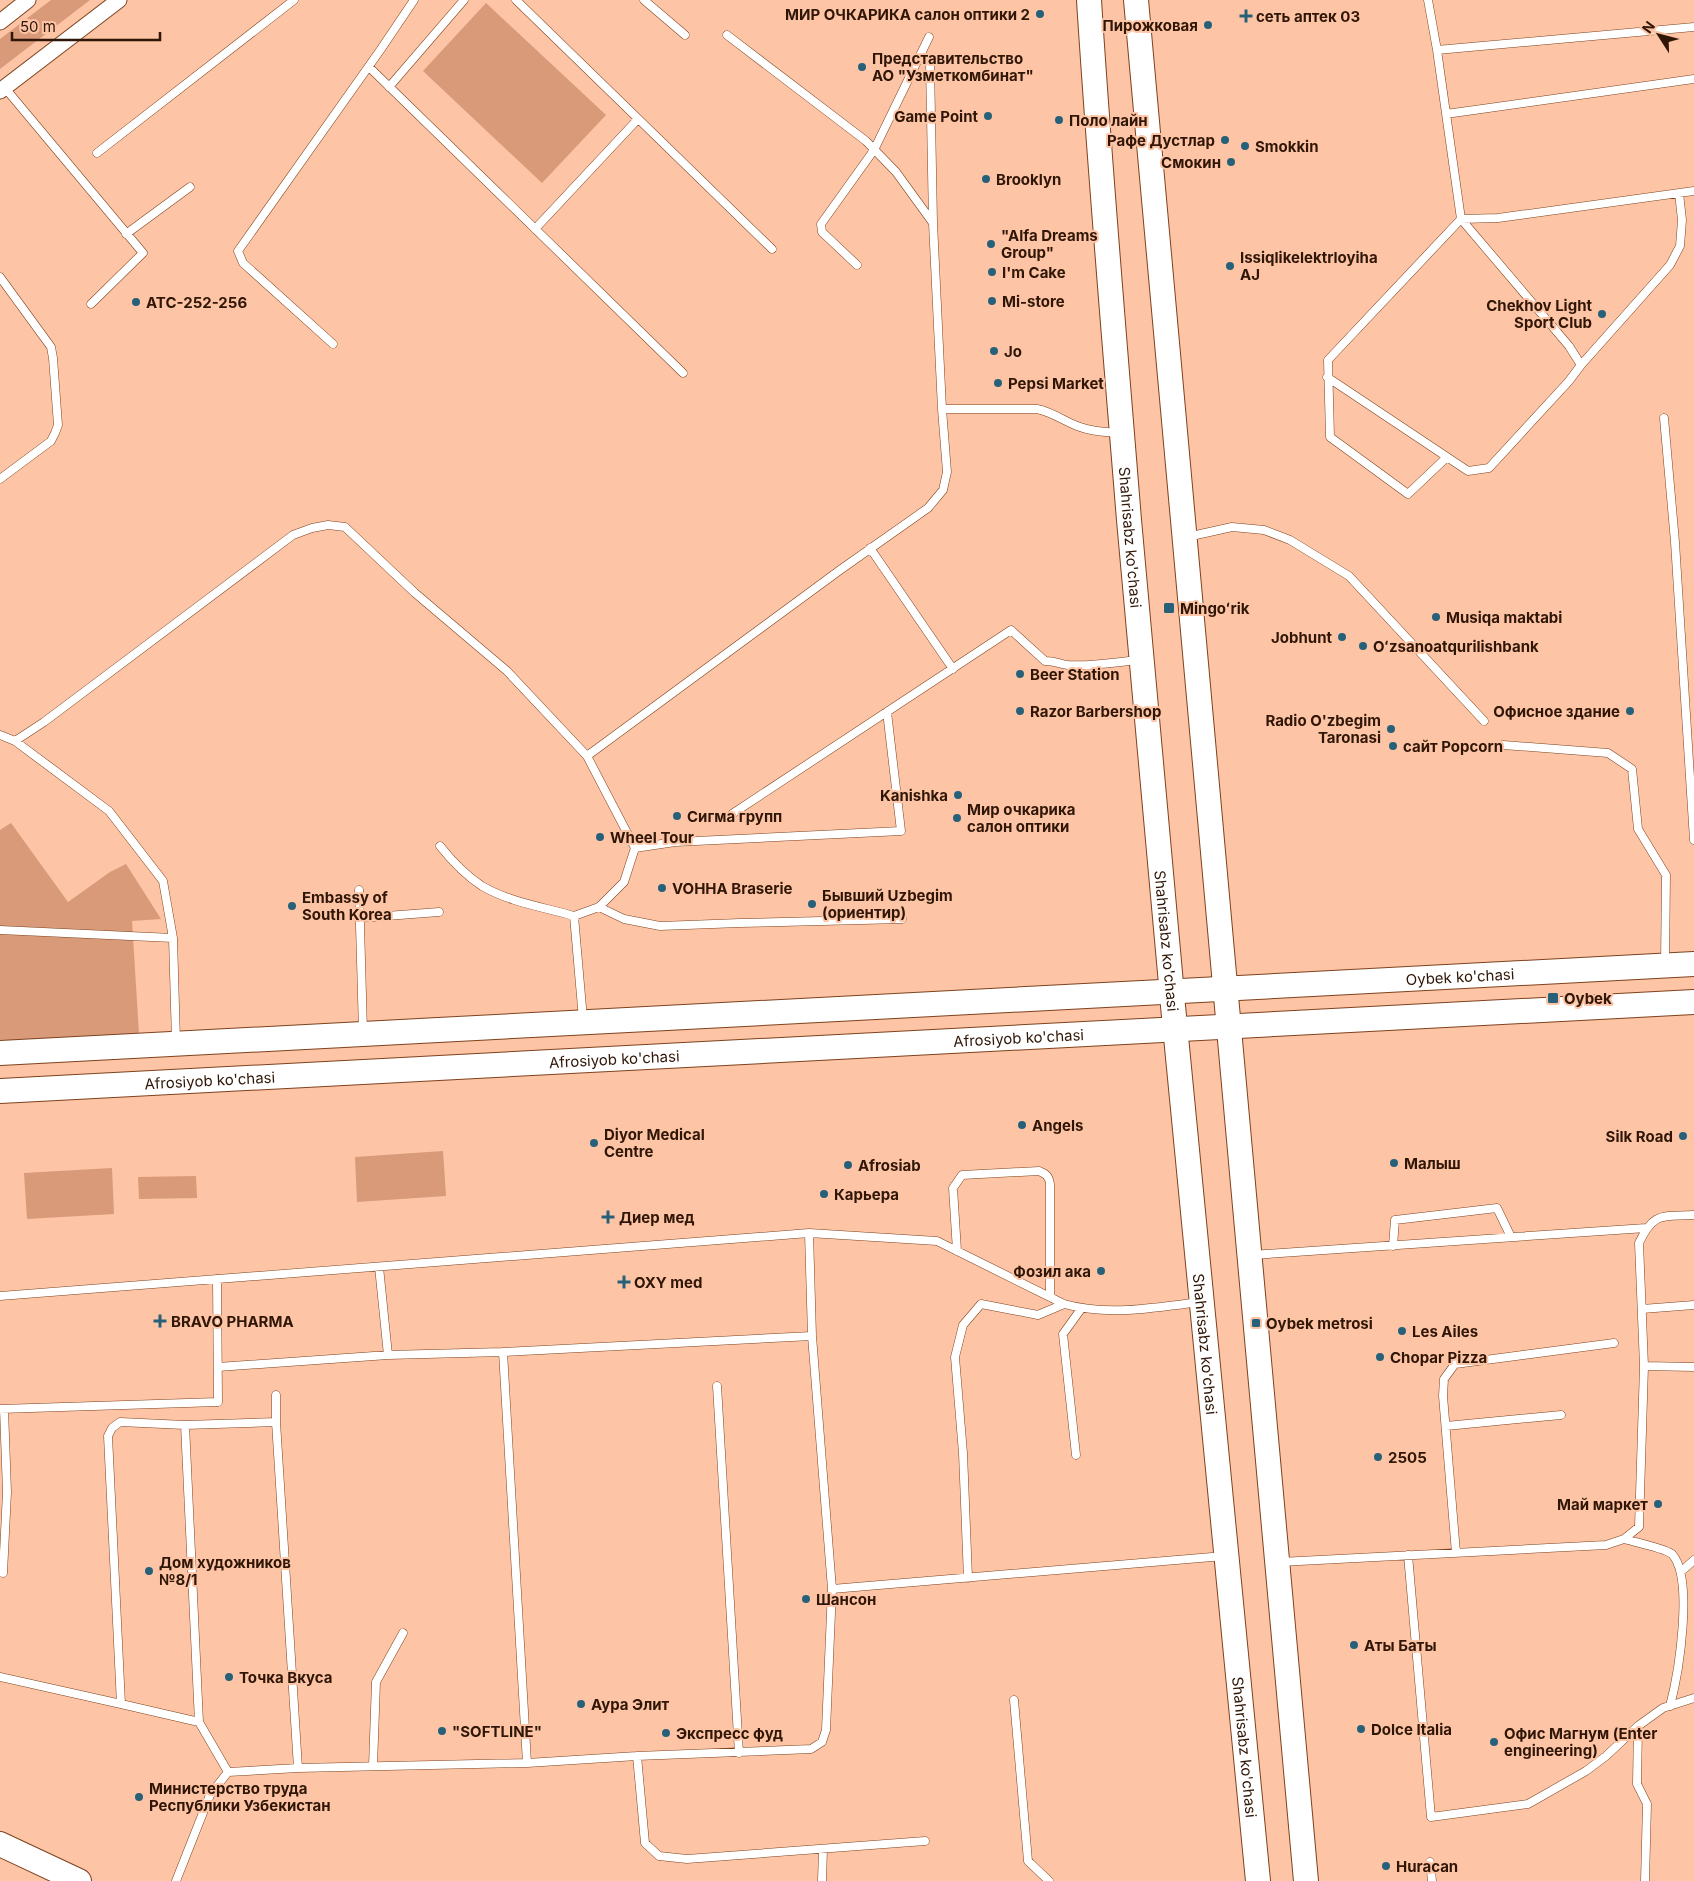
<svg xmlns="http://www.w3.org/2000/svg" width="1694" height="1881" font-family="Inter,sans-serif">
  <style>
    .green { fill: #d89a78 }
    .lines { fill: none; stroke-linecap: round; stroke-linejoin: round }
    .lane-casing { stroke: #7e421d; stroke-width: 9 }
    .street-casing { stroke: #7e421d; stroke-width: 17 }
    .primary-casing { stroke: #7e421d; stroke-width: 26 }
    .lane { stroke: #fff; stroke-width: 8 }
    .street { stroke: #fff; stroke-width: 15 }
    .primary { stroke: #fff; stroke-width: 24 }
    .poi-dot { fill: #266079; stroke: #fdc4a5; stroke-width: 2 }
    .labels { text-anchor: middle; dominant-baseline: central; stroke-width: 4; stroke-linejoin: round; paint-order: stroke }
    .poi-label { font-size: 15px; font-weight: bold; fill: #2f1607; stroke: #fdc4a5; text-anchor: start }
    .street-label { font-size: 15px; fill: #2f1607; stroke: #fdc4a5 }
  </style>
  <rect width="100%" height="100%" fill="#fdc4a5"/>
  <path class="green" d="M51,0h39l-90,69v-30z
    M486,3l120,112 -64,68 -119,-112z
    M11,823l57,79 42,-30 16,-8 35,55 -29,2 7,113 -139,7v-211z
    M443,1151l3,45 -89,6 -2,-45z
    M112,1168l2,46 -87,5 -3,-46z
    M196,1176l1,22 -58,1 -1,-22z"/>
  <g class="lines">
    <g class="lane-casing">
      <path id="lane" d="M516,0l256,249
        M644,0l41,35
        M727,35l139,106 30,31 37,51 9,186h95c16,3 28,13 43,18 13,5 27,5 40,6
        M1437,50l257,-23
        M930,64l3,159
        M369,67l314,306
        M389,87l75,-87
        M5,88l138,165 -52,51
        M1446,114l248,-35
        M97,153l197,-153
        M535,229l103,-110
        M126,234l64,-47
        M857,265l-35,-33 -1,-8 53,-74 55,-113
        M0,277l51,70 2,11 5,67 -3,8 -4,8 -51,38
        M333,344l-90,-81 -5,-12 143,-202 33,-49
        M1581,365l89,-100 10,-19 2,-26 -3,-27
        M1327,377l120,80 -39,37 -78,-57 -2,-77 133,-141 -24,-169 -9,-50
        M1664,418l11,124 19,298
        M1447,457l21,14 21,-3 80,-87 12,-16 -12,-19 -108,-127 37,-1 196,-27
        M1187,537l45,-10 32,3 26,10 59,36 135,145
        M870,548l83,121
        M0,735l15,6 94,70 54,70 10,57 3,103
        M15,741l29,-19 249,-187 19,-7 16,-3 17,2 70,66 92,78 80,85 48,92 -11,34 -25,25 -25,9 9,103
        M1503,745l105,8 24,16 6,60 28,46 -1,88
        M587,756l253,-186 88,-62 15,-18 4,-18 -5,-63
        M732,814l279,-184 34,31c11,0 14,3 23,4 23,2 48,-3 71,-5
        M440,846c12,15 25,29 42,40 27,16 61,21 92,30
        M635,848l40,-6 226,-11 -14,-119
        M359,890l4,141
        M599,907l25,12 36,7 80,-3 162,-4
        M360,918l79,-6
        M0,930l173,8
        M1393,1246l2,-26 102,-12 14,29
        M957,1251l-4,-63 9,-13 77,-4c7,3 10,5 11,13v113
        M1252,1255l394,-27
        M379,1267l9,88 115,-3 309,-16
        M0,1296l809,-63 128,8 127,63c43,12 91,4 135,-2
        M1642,1309l52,-4
        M503,1352l24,411
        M1644,1366l50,1
        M218,1367l170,-12
        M717,1386l22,367
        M276,1395v27l22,346 229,-5 110,-7 174,-7 11,-7 4,-12 6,-141 -20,-253 -3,-103
        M0,1409l218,-7 -1,-123
        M185,1425l91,-3
        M1446,1426l115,-11
        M1076,1455l-13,-121 18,-25
        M1624,1539c11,3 40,9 48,15 22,24 7,118 -2,152
        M1456,1553l-13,-157 1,-17 11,-15 159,-21
        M1408,1555l23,262 97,-13 58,-33 20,-15 32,-30 25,-18 31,-10
        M1280,1562l326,-17 18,-6 15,-12 5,-161 -5,-123c15,-32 23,-26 55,-28
        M1684,1569l10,-9
        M3,1573l4,-81 -3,-83
        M968,1578l-5,-125 -8,-96 8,-32 18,-21 57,11 26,-11
        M832,1589l392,-33
        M0,1677l121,27
        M1014,1700l14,161 21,20
        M199,1722l-78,-18 -13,-268 4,-8 8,-6 65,3 14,297 29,50
        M1638,1726l-1,58 10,20 -2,77
        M637,1756l8,87 14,13 28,3 238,-18
        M373,1766l3,-84 27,-49
        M1430,1862l2,19
        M176,1881l34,-86 18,-23 70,-4
        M822,1881l1,-32"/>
    </g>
    <g class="street-casing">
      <path id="street" d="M0,22l28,-22
        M0,91l119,-91"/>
    </g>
    <g class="primary-casing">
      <g id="primary">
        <path id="s1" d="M1089,0c11,174 26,347 40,520 39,454 85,908 129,1361"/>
        <path d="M1136,0l170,1881"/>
        <path id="s2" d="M0,1053l1694,-89"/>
        <path id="s3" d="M0,1091l1694,-89"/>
        <path d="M0,1844l79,37"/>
      </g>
    </g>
    <use href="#lane" class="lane"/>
    <use href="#street" class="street"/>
    <use href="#primary" class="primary"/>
  </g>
  <g class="poi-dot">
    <circle cx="1040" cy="14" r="5"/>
    <path d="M1243.5 8.5h5v5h5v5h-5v5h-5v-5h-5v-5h5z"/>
    <circle cx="1208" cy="25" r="5"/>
    <circle cx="862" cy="67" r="5"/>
    <circle cx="988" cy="116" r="5"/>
    <circle cx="1059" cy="120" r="5"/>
    <circle cx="1225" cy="140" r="5"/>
    <circle cx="1245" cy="146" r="5"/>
    <circle cx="1231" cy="162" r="5"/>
    <circle cx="986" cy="179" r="5"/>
    <circle cx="991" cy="244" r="5"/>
    <circle cx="1230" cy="266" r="5"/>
    <circle cx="992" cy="272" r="5"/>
    <circle cx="992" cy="301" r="5"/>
    <circle cx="136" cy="302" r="5"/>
    <circle cx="1602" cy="314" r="5"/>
    <circle cx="994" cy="351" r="5"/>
    <circle cx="998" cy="383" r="5"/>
    <rect x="1163" y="602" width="12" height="12" rx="2.5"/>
    <circle cx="1436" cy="617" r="5"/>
    <circle cx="1342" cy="637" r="5"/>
    <circle cx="1363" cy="646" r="5"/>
    <circle cx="1020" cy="674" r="5"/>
    <circle cx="1020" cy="711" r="5"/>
    <circle cx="1630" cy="711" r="5"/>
    <circle cx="1391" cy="729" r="5"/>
    <circle cx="1393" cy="746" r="5"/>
    <circle cx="958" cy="795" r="5"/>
    <circle cx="677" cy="816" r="5"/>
    <circle cx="957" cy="818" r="5"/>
    <circle cx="600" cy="837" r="5"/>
    <circle cx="662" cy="888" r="5"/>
    <circle cx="812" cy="904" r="5"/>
    <circle cx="292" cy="906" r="5"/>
    <rect x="1547" y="992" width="12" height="12" rx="2.5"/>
    <circle cx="1022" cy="1125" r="5"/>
    <circle cx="1683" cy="1136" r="5"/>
    <circle cx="594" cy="1143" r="5"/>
    <circle cx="1394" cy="1163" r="5"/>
    <circle cx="848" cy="1165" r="5"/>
    <circle cx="824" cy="1194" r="5"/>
    <path d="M605.5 1209.5h5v5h5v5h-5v5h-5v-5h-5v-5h5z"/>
    <circle cx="1101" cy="1271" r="5"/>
    <path d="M621.5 1274.5h5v5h5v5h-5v5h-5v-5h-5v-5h5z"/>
    <path d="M157.5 1313.5h5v5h5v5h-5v5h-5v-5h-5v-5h5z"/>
    <rect x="1251" y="1318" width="10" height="10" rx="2.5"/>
    <circle cx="1402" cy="1331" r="5"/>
    <circle cx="1380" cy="1357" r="5"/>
    <circle cx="1378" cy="1457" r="5"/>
    <circle cx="1658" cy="1504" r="5"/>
    <circle cx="149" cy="1571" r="5"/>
    <circle cx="806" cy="1599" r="5"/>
    <circle cx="1354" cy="1645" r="5"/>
    <circle cx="229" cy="1677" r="5"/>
    <circle cx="581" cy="1704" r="5"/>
    <circle cx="1361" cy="1729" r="5"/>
    <circle cx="442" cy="1731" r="5"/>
    <circle cx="666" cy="1733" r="5"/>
    <circle cx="1494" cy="1742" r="5"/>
    <circle cx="139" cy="1797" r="5"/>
    <circle cx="1386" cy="1866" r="5"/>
  </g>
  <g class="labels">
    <g class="poi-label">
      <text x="1030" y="14" text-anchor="end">МИР ОЧКАРИКА салон оптики 2</text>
      <text x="1256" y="16">сеть аптек 03</text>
      <text x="1198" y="25" text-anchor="end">Пирожковая</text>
      <text x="872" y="58">Представительство<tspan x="872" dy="17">АО "Узметкомбинат"</tspan></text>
      <text x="978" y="116" text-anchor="end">Game Point</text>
      <text x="1069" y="120">Поло лайн</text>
      <text x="1215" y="140" text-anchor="end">Рафе Дустлар</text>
      <text x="1255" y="146">Smokkin</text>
      <text x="1221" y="162" text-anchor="end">Смокин</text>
      <text x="996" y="179">Brooklyn</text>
      <text x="1001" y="235">"Alfa Dreams<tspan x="1001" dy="17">Group"</tspan></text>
      <text x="1240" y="257">Issiqlikelektrloyiha<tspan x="1240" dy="17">AJ</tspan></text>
      <text x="1002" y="272">I'm Cake</text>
      <text x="1002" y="301">Mi-store</text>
      <text x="146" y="302">АТС-252-256</text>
      <text x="1592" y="305" text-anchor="end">Chekhov Light<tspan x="1592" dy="17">Sport Club</tspan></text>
      <text x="1004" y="351">Jo</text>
      <text x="1008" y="383">Pepsi Market</text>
      <text x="1180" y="608">Mingoʻrik</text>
      <text x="1446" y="617">Musiqa maktabi</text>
      <text x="1332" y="637" text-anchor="end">Jobhunt</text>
      <text x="1373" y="646">Oʻzsanoatqurilishbank</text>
      <text x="1030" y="674">Beer Station</text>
      <text x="1030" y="711">Razor Barbershop</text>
      <text x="1620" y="711" text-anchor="end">Офисное здание</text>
      <text x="1381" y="720" text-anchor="end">Radio O'zbegim<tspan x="1381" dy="17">Taronasi</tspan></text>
      <text x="1403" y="746">сайт Popcorn</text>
      <text x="948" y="795" text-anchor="end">Kanishka</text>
      <text x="967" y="809">Мир очкарика<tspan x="967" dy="17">салон оптики</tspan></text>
      <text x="687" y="816">Сигма групп</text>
      <text x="610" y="837">Wheel Tour</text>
      <text x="672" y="888">VOHHA Braserie</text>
      <text x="822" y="895">Бывший Uzbegim<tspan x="822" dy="17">(ориентир)</tspan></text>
      <text x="302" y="897">Embassy of<tspan x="302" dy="17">South Korea</tspan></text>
      <text x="1564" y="998">Oybek</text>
      <text x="1032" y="1125">Angels</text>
      <text x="604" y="1134">Diyor Medical<tspan x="604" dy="17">Centre</tspan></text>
      <text x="1673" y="1136" text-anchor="end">Silk Road</text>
      <text x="1404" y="1163">Малыш</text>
      <text x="858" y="1165">Afrosiab</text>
      <text x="834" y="1194">Карьера</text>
      <text x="619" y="1217">Диер мед</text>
      <text x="1091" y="1271" text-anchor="end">Фозил ака</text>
      <text x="634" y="1282">OXY med</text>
      <text x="171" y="1321">BRAVO PHARMA</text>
      <text x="1266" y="1323">Oybek metrosi</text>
      <text x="1412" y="1331">Les Ailes</text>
      <text x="1390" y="1357">Chopar Pizza</text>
      <text x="1388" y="1457">2505</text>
      <text x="1648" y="1504" text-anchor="end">Май маркет</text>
      <text x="159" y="1562">Дом художников<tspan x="159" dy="17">№8/1</tspan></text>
      <text x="816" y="1599">Шансон</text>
      <text x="1364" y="1645">Аты Баты</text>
      <text x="239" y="1677">Точка Вкуса</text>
      <text x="591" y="1704">Аура Элит</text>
      <text x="1371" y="1729">Dolce Italia</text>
      <text x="452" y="1731">"SOFTLINE"</text>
      <text x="676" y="1733">Экспресс фуд</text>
      <text x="1504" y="1733">Офис Магнум (Enter<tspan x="1504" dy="17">engineering)</tspan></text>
      <text x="149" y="1788">Министерство труда<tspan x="149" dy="17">Республики Узбекистан</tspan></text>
      <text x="1396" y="1866">Huracan</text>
    </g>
    <g class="street-label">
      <text stroke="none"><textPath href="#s1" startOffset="539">Shahrisabz ko'chasi</textPath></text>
      <text stroke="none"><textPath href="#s1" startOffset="944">Shahrisabz ko'chasi</textPath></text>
      <text stroke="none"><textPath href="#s2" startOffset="1462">Oybek ko'chasi</textPath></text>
      <text stroke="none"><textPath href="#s3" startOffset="1020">Afrosiyob ko'chasi</textPath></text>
      <text stroke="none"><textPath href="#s3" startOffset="615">Afrosiyob ko'chasi</textPath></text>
      <text stroke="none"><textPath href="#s3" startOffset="210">Afrosiyob ko'chasi</textPath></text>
      <text stroke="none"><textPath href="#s1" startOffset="1349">Shahrisabz ko'chasi</textPath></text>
      <text stroke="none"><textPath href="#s1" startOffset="1754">Shahrisabz ko'chasi</textPath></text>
    </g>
  </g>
  <g transform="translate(1659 35) rotate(306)" stroke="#fdc4a5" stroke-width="4" paint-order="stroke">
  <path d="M0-4L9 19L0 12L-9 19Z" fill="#2f1607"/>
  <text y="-8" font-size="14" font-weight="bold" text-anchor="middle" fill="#2f1607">N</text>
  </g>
  <path d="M12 32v8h148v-8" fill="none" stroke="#2f1607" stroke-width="2.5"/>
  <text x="20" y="32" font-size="15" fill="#2f1607" stroke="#fdc4a5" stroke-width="4" paint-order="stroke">50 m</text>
</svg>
